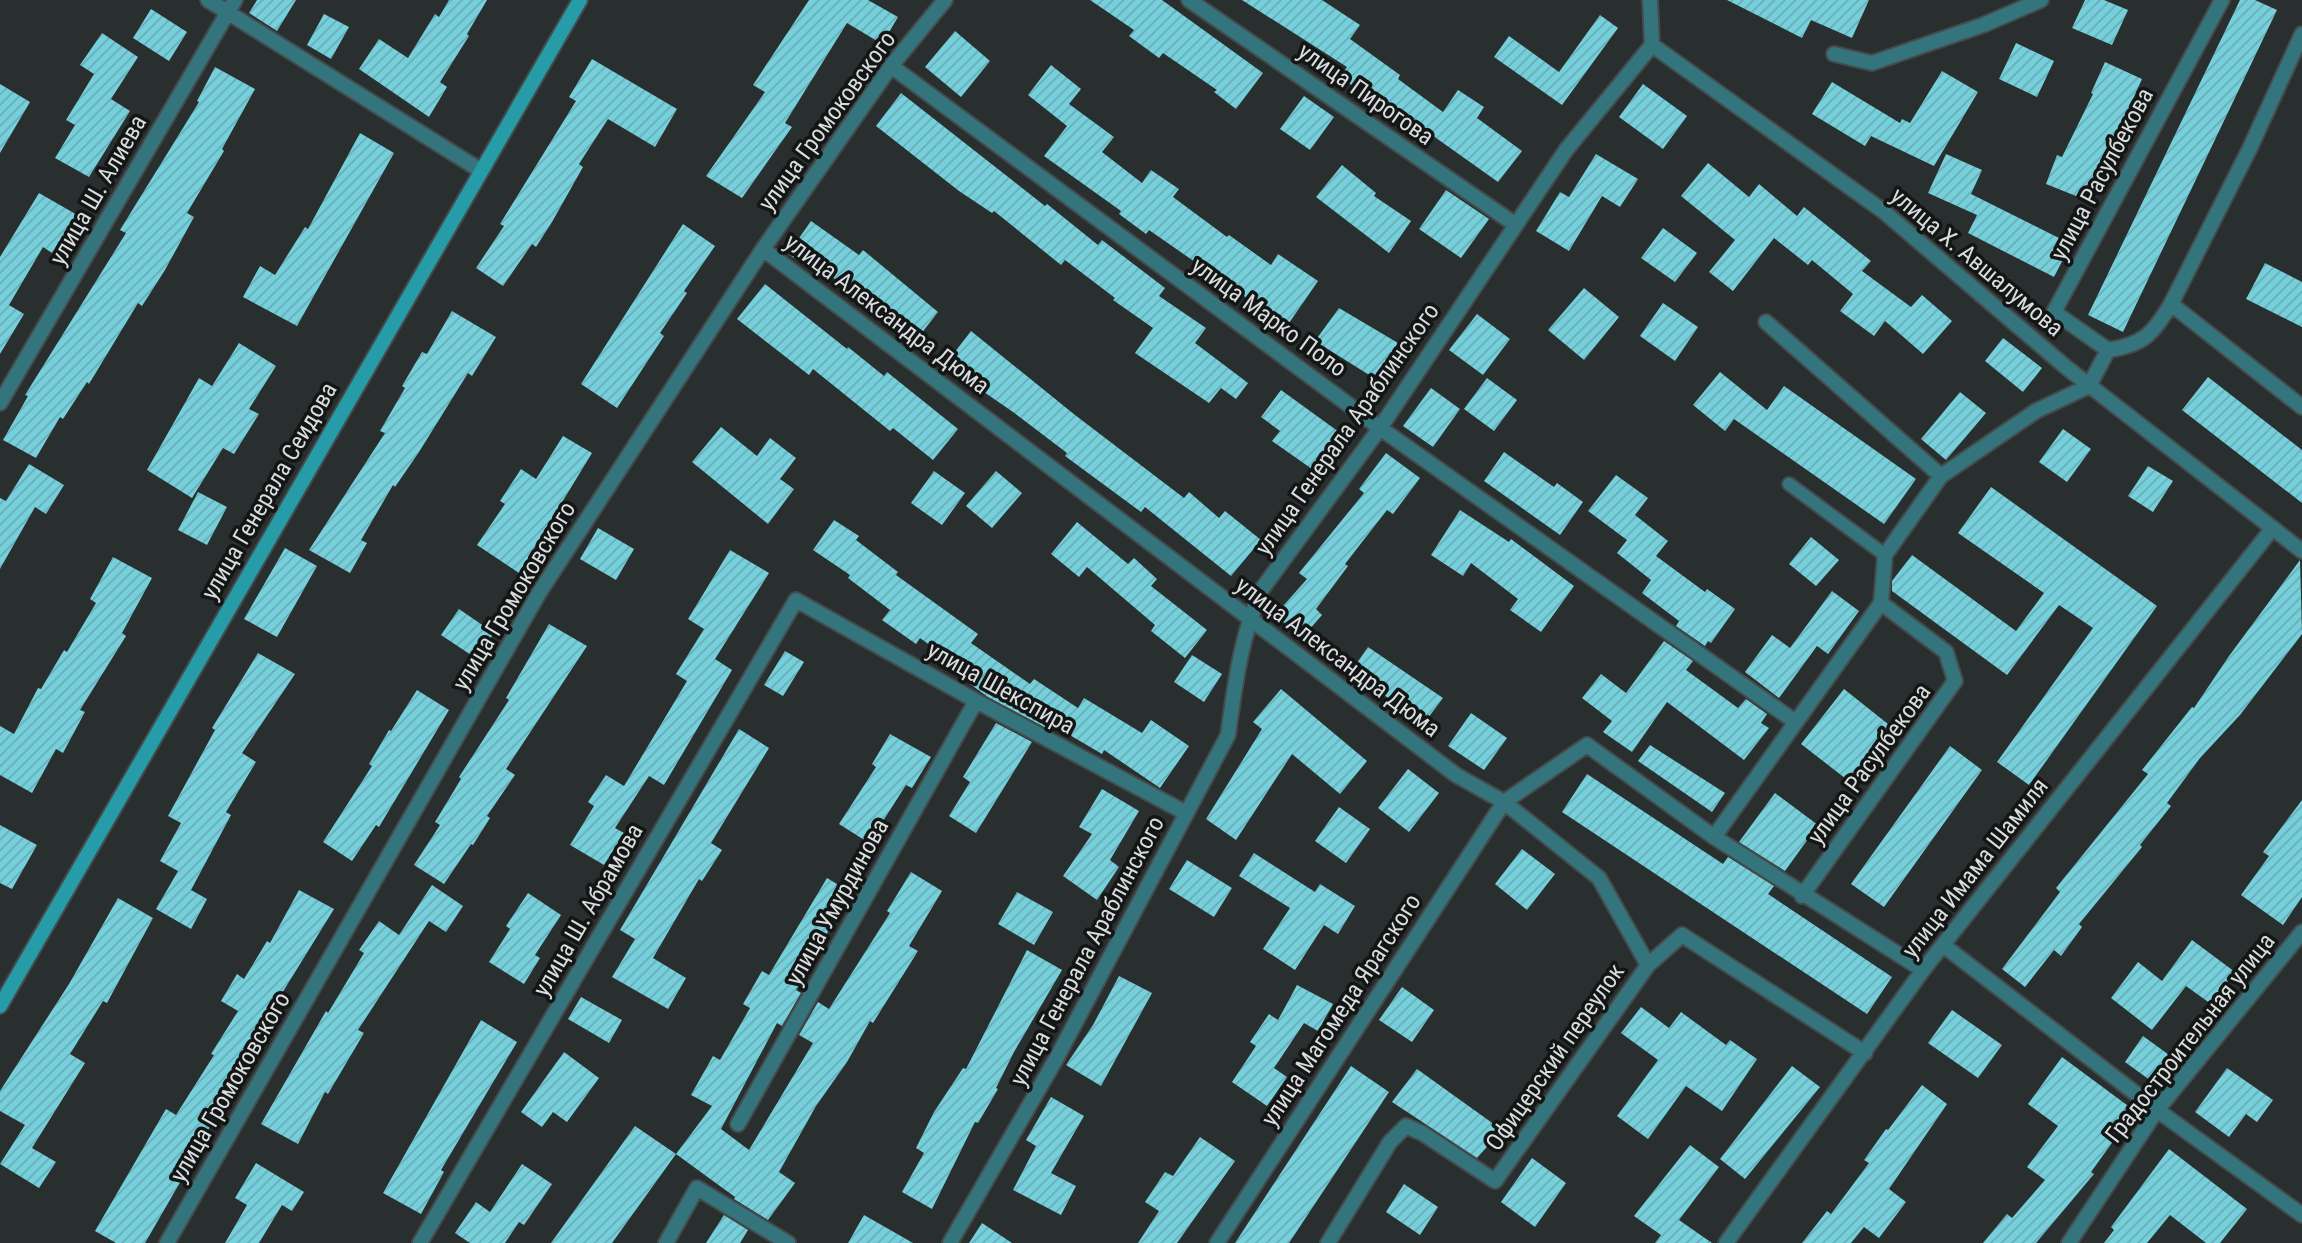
<svg xmlns="http://www.w3.org/2000/svg" width="2302" height="1243" font-family="'Roboto Condensed',sans-serif">
  <style>
    .building { fill: url(#building-hatch) }
    .lines { fill: none; stroke-linecap: round; stroke-linejoin: round }
    .lane-casing { stroke: #454a4b; stroke-width: 16 }
    .street-casing { stroke: #454a4b; stroke-width: 18 }
    .secondary-casing { stroke: #454a4b; stroke-width: 18 }
    .lane { stroke: #34747c; stroke-width: 12 }
    .street { stroke: #34747c; stroke-width: 14 }
    .secondary { stroke: #269ca9; stroke-width: 14 }
    .labels { text-anchor: middle; dominant-baseline: central; stroke-width: 7; stroke-linejoin: round; paint-order: stroke }
    .street-label { font-size: 24px; fill: #daddde; stroke: #141616 }
  </style>
  <defs>
    <pattern id="building-hatch" width="6" height="6" patternUnits="userSpaceOnUse" patternTransform="scale(1.75)"><rect width="6" height="6" fill="#76d0db"/><path d="M-1 1l2-2M0 6l6-6M5 7l2-2" fill="none" stroke="#69acb5"/></pattern>
  </defs>
  <rect width="100%" height="100%" fill="#292e2f"/>
  <path class="building" d="M257,0h39l-19,31 -28,-18z
    M449,0h38l-20,34 2,2 -29,46 7,5 -18,30 -70,-48 20,-30 29,19 27,-44 4,3z
    M809,0h59l30,17 -16,27 -35,-21 -62,100 7,4 -50,71 -36,-22 59,-84 -12,-7z
    M1090,0h72l101,73 -27,36 -22,-17 3,-2 -54,-37 -4,5 -30,-22 5,-6z
    M1242,0h80l38,25 -10,14 50,36 -2,4 45,33 15,-22 26,17 -7,11 45,33 -24,31 -83,-59 -3,4 -72,-50 7,-10z
    M1727,0h142l-17,38 -41,-18 -9,18z
    M2085,0h19l24,10 -16,35 -40,-17z
    M2240,0h15l22,10 -154,322 -35,-17z
    M151,9l36,23 -18,29 -36,-23z
    M324,14l25,13 -18,32 -24,-14z
    M1600,15l18,13 -56,77 -68,-48 15,-21 50,36z
    M955,31l35,30 -29,36 -36,-30z
    M102,33l36,24 -27,42 19,12 -41,66 -34,-19 20,-33 -9,-5 28,-46 -14,-9z
    M2016,43l38,18 -17,36 -38,-18z
    M592,59l85,50 -22,38 -47,-28 -29,45 4,3 -31,55 -16,25 -4,-3 -29,42 -27,-18 28,-42 -4,-2 76,-123 -7,-4z
    M2105,62l37,17 -20,44 4,2 -17,34 -6,-3 -17,44 -40,-16 11,-29 5,2 31,-63 -2,-1z
    M1051,65l30,24 -12,15 45,33 -12,15 40,31 9,-13 28,19 -6,8 54,40 2,-2 42,30 7,-11 40,27 -31,45 -138,-96 -3,4 -27,-20 2,-3 -77,-55 23,-30 -39,-31z
    M215,67l40,22 -33,60 2,2 -37,62 7,4 -29,53 -23,36 -4,-3 -49,81 -2,-2 -24,37 -3,-2 -24,41 -33,-18 25,-44 -3,-1 101,-162 -6,-3 79,-128 -2,-1z
    M1942,71l36,21 -44,74 -63,-30 -6,10 -53,-32 20,-32 68,41 2,-4 8,4z
    M0,84l30,18 -30,51z
    M1643,84l44,32 -24,33 -44,-32z
    M901,93l144,113 2,-2 51,41 4,-5 63,48 -6,8 47,32 -11,15 53,40 -12,16 -15,-11 -12,15 -74,-50 18,-25 -40,-28 2,-2 -50,-38 -4,5 -67,-54 -2,2 -33,-22 -83,-65z
    M1304,96l30,21 -24,33 -30,-21z
    M360,133l34,20 -97,173 -54,-29 17,-31 15,9 30,-48 3,2z
    M1596,154l42,25 -18,28 -18,-11 -33,55 -33,-20 24,-39 9,5z
    M1946,154l36,16 -11,24 100,50 -17,33 -86,-44 9,-18 -49,-22z
    M1708,163l41,34 10,-13 38,32 7,-9 67,54 -9,10 49,36 11,-12 30,26 -29,33 -38,-33 -11,15 -34,-25 13,-17 -41,-34 -4,5 -34,-27 -41,53 -24,-19 26,-32 -54,-44z
    M1342,165l34,28 -2,3 37,25 -22,32 -73,-56z
    M1446,190l43,29 -28,39 -42,-29z
    M39,193l40,23 -24,39 -12,-8 -34,58 15,9 -24,40v-97z
    M811,221l48,34 4,-5 75,62 -24,31 -83,-67 -3,5 -40,-27z
    M683,224l32,22 -31,45 3,2 -27,40 4,3 -47,72 -36,-24z
    M1663,228l34,25 -22,29 -34,-24z
    M2265,263l37,19v45l-56,-28z
    M765,284l82,65 1,-2 36,29 3,-4 71,57 -25,31 -40,-32 -3,3 -77,-62 -4,6 -72,-56z
    M1584,288l35,29 -35,43 -36,-30z
    M1663,303l35,24 -23,34 -35,-25z
    M1339,308l59,35 -24,35 -59,-37z
    M452,311l44,26 -24,39 -4,-3 -49,79 -24,35 -2,-2 -32,55 6,3 -17,30 -41,-23 76,-117 -5,-2 25,-43 -3,-2 20,-34 5,2z
    M1477,314l33,25 -27,36 -34,-25z
    M971,331l104,84 109,83 5,-6 30,26 6,-7 36,29 -30,36 -86,-69 -4,5 -76,-56 2,-3 -54,-41 -32,-22 -3,3 -34,-27z
    M2003,338l39,30 -19,24 -38,-31z
    M239,343l37,23 -27,43 10,5 -25,40 -11,-6 -31,50 -45,-28 52,-92 13,8z
    M1720,372l47,38 17,-24 132,93 -32,45 -150,-105 -9,12 -32,-26z
    M2208,377l94,73v53l-120,-93z
    M1487,378l30,22 -23,31 -30,-22z
    M1431,388l29,21 -27,38 -30,-21z
    M1281,390l58,42 -27,37 -40,-28 8,-10 -19,-14z
    M1960,392l26,21 -40,47 -25,-21z
    M721,427l36,29 13,-18 26,20 -16,21 14,10 -26,35 -76,-62z
    M2063,429l28,20 -24,33 -28,-20z
    M563,436l29,17 -73,120 -42,-28 28,-41 -5,-3 21,-32 15,10z
    M1504,452l50,35 3,-4 26,19 -23,33 -76,-54z
    M1386,453l34,25 -27,36 -6,-4 -42,54 3,2 -32,43 6,6 -20,23 -27,-23 32,-36 -8,-6 65,-80 -5,-4z
    M29,464l35,21 -18,29 -11,-7 -35,62v-71l6,3z
    M2148,466l25,15 -20,31 -25,-16z
    M934,471l31,22 -23,32 -31,-22z
    M996,471l26,22 -30,35 -26,-22z
    M1616,475l32,23 -13,17 33,26 -12,15 49,36 2,-3 28,20 -24,34 -3,-2 -3,5 -29,-20 3,-5 -37,-28 9,-13 -34,-27 10,-13 -39,-29z
    M1991,487l166,119 -128,179 -32,-23 96,-134 -34,-23 -52,70 -115,-84v-10l20,-26 104,76 28,-38 -86,-60z
    M198,492l29,15 -20,38 -29,-15z
    M1460,510l49,32 2,-3 63,47 -33,46 -31,-22 8,-11 -47,-36 -8,13 -32,-21z
    M834,520l25,16 -3,4 42,32 -2,3 82,59 -7,9 59,41 4,-5 44,29 6,-10 58,35 9,-13 38,26 -29,42 -56,-38 -2,4 -51,-30 -3,5 -60,-32 -25,-18 4,-7 -47,-34 -4,6 -34,-24 8,-10 -42,-32 2,-3 -37,-25z
    M1077,522l51,42 6,-6 23,21 -6,7 56,44 -22,28 -34,-27 4,-6 -68,-58 -8,10 -28,-23z
    M598,528l36,21 -18,31 -36,-21z
    M1811,537l28,23 -23,26 -27,-22z
    M285,548l32,18 -40,71 -33,-18z
    M730,550l39,23 -54,86 17,11 -68,115 -15,-9 -34,52 9,5 -20,32 -34,-20 24,-39 -6,-4 18,-27 18,11 63,-105 -11,-7 28,-45 -16,-10z
    M113,557l39,21 -30,55 4,3 -46,74 5,2 -22,41 -7,-4 -24,44 -32,-18v-49l14,8 24,-46 3,1 23,-39 3,2 29,-49 -6,-4z
    M2300,560l2,74 -62,81 -40,43 -33,45 4,3 -31,39 2,2 -63,77 3,3 -21,29 -7,-6 -29,37 -23,-18 58,-77 -4,-4 92,-114 -6,-4 50,-63 2,1 35,-52z
    M1832,591l27,20 -31,43 -11,-8 -38,52 -34,-26 27,-37 18,13z
    M459,609l35,24 -17,26 -36,-24z
    M549,624l38,22 -81,123 9,6 -28,41 3,2 -17,27 -2,-1 -27,40 -30,-19 26,-40 -5,-3 26,-43 -2,-2 50,-77 -3,-2z
    M1664,641l29,20 -7,9 52,38 8,-9 21,15 -6,9 8,5 -25,32 -77,-58 -35,50 -29,-20 9,-11 -30,-23 19,-24 25,19z
    M1368,647l75,51 -18,24 -75,-49z
    M785,651l19,11 -21,34 -19,-11z
    M258,653l37,21 -53,79 14,9 -30,50 5,3 -40,75 16,9 -16,30 -35,-20 22,-38 -18,-10 21,-38 -13,-7 47,-86 -3,-2z
    M1192,655l30,19 -18,28 -30,-20z
    M1281,689l86,72 -27,33 -48,-40 -56,86 -30,-21 56,-90 -9,-7z
    M1844,689l49,39 -43,54 -49,-38z
    M417,690l32,20 -70,117 -3,-2 -24,36 -29,-19 49,-76 -3,-2 20,-34 2,1z
    M1471,713l36,25 -23,32 -36,-24z
    M996,723l36,19 -56,91 -27,-17 21,-34 -7,-5z
    M739,729l30,19 -58,95 11,7 -20,31 -3,-2 -46,79 33,20 -18,31 -56,-32 23,-38 -15,-9z
    M890,734l41,23 -19,31 -6,-3 -37,58 -30,-19 37,-57 -4,-3z
    M1650,745l75,48 -13,19 -74,-51z
    M1950,746l32,24 -98,137 -33,-23z
    M1408,769l31,24 -30,39 -31,-24z
    M1587,774l136,90 5,-7 46,29 -6,8 124,83 -25,37 -305,-202z
    M1102,789l37,22 -29,49 9,7 -22,33 -34,-24 29,-42 -13,-7z
    M1775,793l43,32 -33,46 -46,-29z
    M2302,800v97l-19,28 -42,-30 28,-39 -6,-4z
    M1339,807l31,22 -24,34 -31,-22z
    M0,825l37,20 -25,44 -12,-6z
    M1522,849l33,25 -28,36 -32,-26z
    M1254,853l61,39 5,-8 35,22 -17,28 -14,-9 -29,45 -32,-21 27,-41 -51,-32z
    M1187,860l45,28 -18,29 -45,-28z
    M911,872l31,19 -33,55 9,5 -45,72 -3,-2 -23,41 -31,44 -37,66 16,11 -27,37 -34,-21 1,-2 -59,-43 36,-48 -21,-11 22,-39 7,4 30,-52 -7,-4 19,-33 7,4 58,-97 25,15 -37,60 4,3 -23,34 5,3 -19,33 -5,-3 -56,106 28,21 64,-107 -14,-8 19,-33 11,7 61,-96 -3,-2z
    M432,885l31,21 -17,26 -17,-11 -71,109 6,3 -36,61 -3,-2 -27,52 -37,-20 65,-113 2,2 36,-60 -5,-3 20,-29 20,14z
    M299,890l35,19 -79,128 5,3 -27,43 2,2 -55,92 2,2 -37,64h-29l-21,-12 71,-122 10,6 38,-60 -3,-1 27,-43 -17,-10 16,-27 7,5 23,-38 3,2z
    M1017,892l36,20 -19,33 -36,-21z
    M528,893l33,22 -26,40 5,3 -16,26 -35,-22 21,-33 -4,-3z
    M118,898l35,20 -46,85 -4,-2 -33,53 15,9 -53,85 24,14 -17,26 -39,-24 25,-39 -25,-14v-20l69,-107z
    M2192,940l43,32 -24,32 -25,-18 -34,44 -41,-32 27,-36 24,19z
    M1027,950l35,20 -48,82 -18,36 2,1 -20,34 -3,-1 -43,87 -30,-17 22,-39 -8,-5 18,-36 29,-44 3,1z
    M1119,976l33,17 -51,93 -35,-21 27,-40z
    M1297,985l36,19 -15,27 -14,-8 -30,45 13,9 -20,29 -35,-24 24,-36 -6,-4 19,-28 9,6z
    M1402,987l32,23 -22,32 -33,-22z
    M581,997l41,23 -13,23 -41,-24z
    M1641,1007l28,21 12,-16 45,33 4,-5 27,19 -35,52 -36,-25 -38,53 -31,-23 41,-56 -37,-27z
    M1952,1010l50,35 -24,33 -50,-35z
    M481,1020l36,22 -76,128 3,2 -23,42 -38,-21z
    M2143,1036l33,24 -18,26 -33,-24z
    M564,1052l35,26 -32,44 -14,-10 -11,15 -21,-15z
    M2062,1057l73,54 -44,61 3,2 -58,69h-53l24,-29 5,4 33,-38 -18,-13 31,-41 -30,-22z
    M1351,1066l38,26 -100,151h-54z
    M1792,1066l28,21 -75,92 -25,-20z
    M2227,1068l46,32 -16,22 -11,-8 -17,23 -34,-25z
    M1417,1069l85,61 -25,28 -85,-56z
    M1922,1085l25,19 -58,85 17,13 -27,36 -15,-11 -13,16h-49l25,-32 4,3 38,-51 -5,-3 22,-31 2,1z
    M1051,1097l33,19 -33,57 25,13 -15,29 -48,-25 23,-44 -10,-6z
    M635,1126l41,28 -64,89h-61z
    M1200,1137l35,24 -58,82h-39l21,-32 -14,-9 20,-30 8,4z
    M1690,1145l29,22 -40,53 33,23h-57l6,-8 -27,-19z
    M2169,1149l78,60 -27,34h-14l-36,-28 -23,28h-43l10,-13 -3,-3z
    M1532,1158l34,25 -31,44 -34,-25z
    M256,1163l48,29 -12,19 -10,-6 -23,38h-34l22,-38 -12,-7z
    M522,1164l30,20 -28,41 -5,-3 -14,21h-35l-15,-10 21,-31 14,10z
    M1404,1184l34,23 -18,28 -34,-23z
    M724,1215l24,15 -8,13h-34z
    M864,1215l49,28h-65z
    M982,1223l30,20h-43z"/>
  <g class="lines">
    <g class="lane-casing">
      <path id="lane" d="M1789,484l96,71"/>
    </g>
    <g class="street-casing">
      <path id="street" d="M208,0l272,170
        M1189,0l327,225
        M1650,0l2,45 231,166 184,157 235,183
        M2222,0l-168,312 54,38c35,-5 45,-16 63,-46l131,103
        M1834,54l38,9 111,-38 58,-25
        M891,66l489,362 414,293
        M763,249l693,526 48,27 95,76 49,87 34,-30 183,118
        M2171,304l79,-156 52,-114
        M1766,322l175,154
        M0,403l235,-403
        M1714,837l167,-234
        M1802,896l153,-215 -9,-29 -65,-49 4,-48 56,-79 95,-65 53,-25 19,-36
        M1943,945l214,165 145,105
        M738,1124l238,-423
        M167,1243l372,-650 224,-344 128,-183 54,-66
        M420,1243l376,-643 180,101 210,112
        M666,1243l31,-55 91,55
        M950,1243l106,-184 172,-324c7,-51 13,-100 34,-146l118,-161 186,-278 86,-105
        M1217,1243l287,-441 83,-57 127,92 209,133
        M1328,1243l62,-101 16,-16 16,7 73,48 153,-216
        M1726,1243l197,-273 349,-441
        M2069,1243l88,-133 145,-178"/>
    </g>
    <g class="secondary-casing">
      <path id="secondary" d="M0,1006l580,-1006"/>
    </g>
    <use href="#lane" class="lane"/>
    <use href="#street" class="street"/>
    <use href="#secondary" class="secondary"/>
  </g>
  <g class="labels">
    <g class="street-label">
      <text transform="translate(1366 94) rotate(35)">улица Пирогова</text>
      <text transform="translate(827 121) rotate(-54)">улица Громоковского</text>
      <text transform="translate(2102 174) rotate(-62)">улица Расулбекова</text>
      <text transform="translate(98 190) rotate(-60)">улица Ш. Алиева</text>
      <text transform="translate(1977 262) rotate(40)">улица Х. Авшалумова</text>
      <text transform="translate(887 314) rotate(37)">улица Александра Дюма</text>
      <text transform="translate(1269 317) rotate(36)">улица Марко Поло</text>
      <text transform="translate(1347 429) rotate(-55)">улица Генерала Араблинского</text>
      <text transform="translate(269 491) rotate(-60)">улица Генерала Сеидова</text>
      <text transform="translate(514 596) rotate(-59)">улица Громоковского</text>
      <text transform="translate(1338 657) rotate(37)">улица Александра Дюма</text>
      <text transform="translate(1001 688) rotate(29)">улица Шекспира</text>
      <text transform="translate(1869 764) rotate(-54)">улица Расулбекова</text>
      <text transform="translate(1975 868) rotate(-52)">улица Имама Шамиля</text>
      <text transform="translate(837 902) rotate(-61)">улица Умурдинова</text>
      <text transform="translate(588 910) rotate(-60)">улица Ш. Абрамова</text>
      <text transform="translate(1087 951) rotate(-62)">улица Генерала Араблинского</text>
      <text transform="translate(1341 1010) rotate(-57)">улица Магомеда Ярагского</text>
      <text transform="translate(2190 1038) rotate(-52)">Градостроительная улица</text>
      <text transform="translate(1555 1057) rotate(-55)">Офицерский переулок</text>
      <text transform="translate(230 1087) rotate(-60)">улица Громоковского</text>
    </g>
  </g>
</svg>
